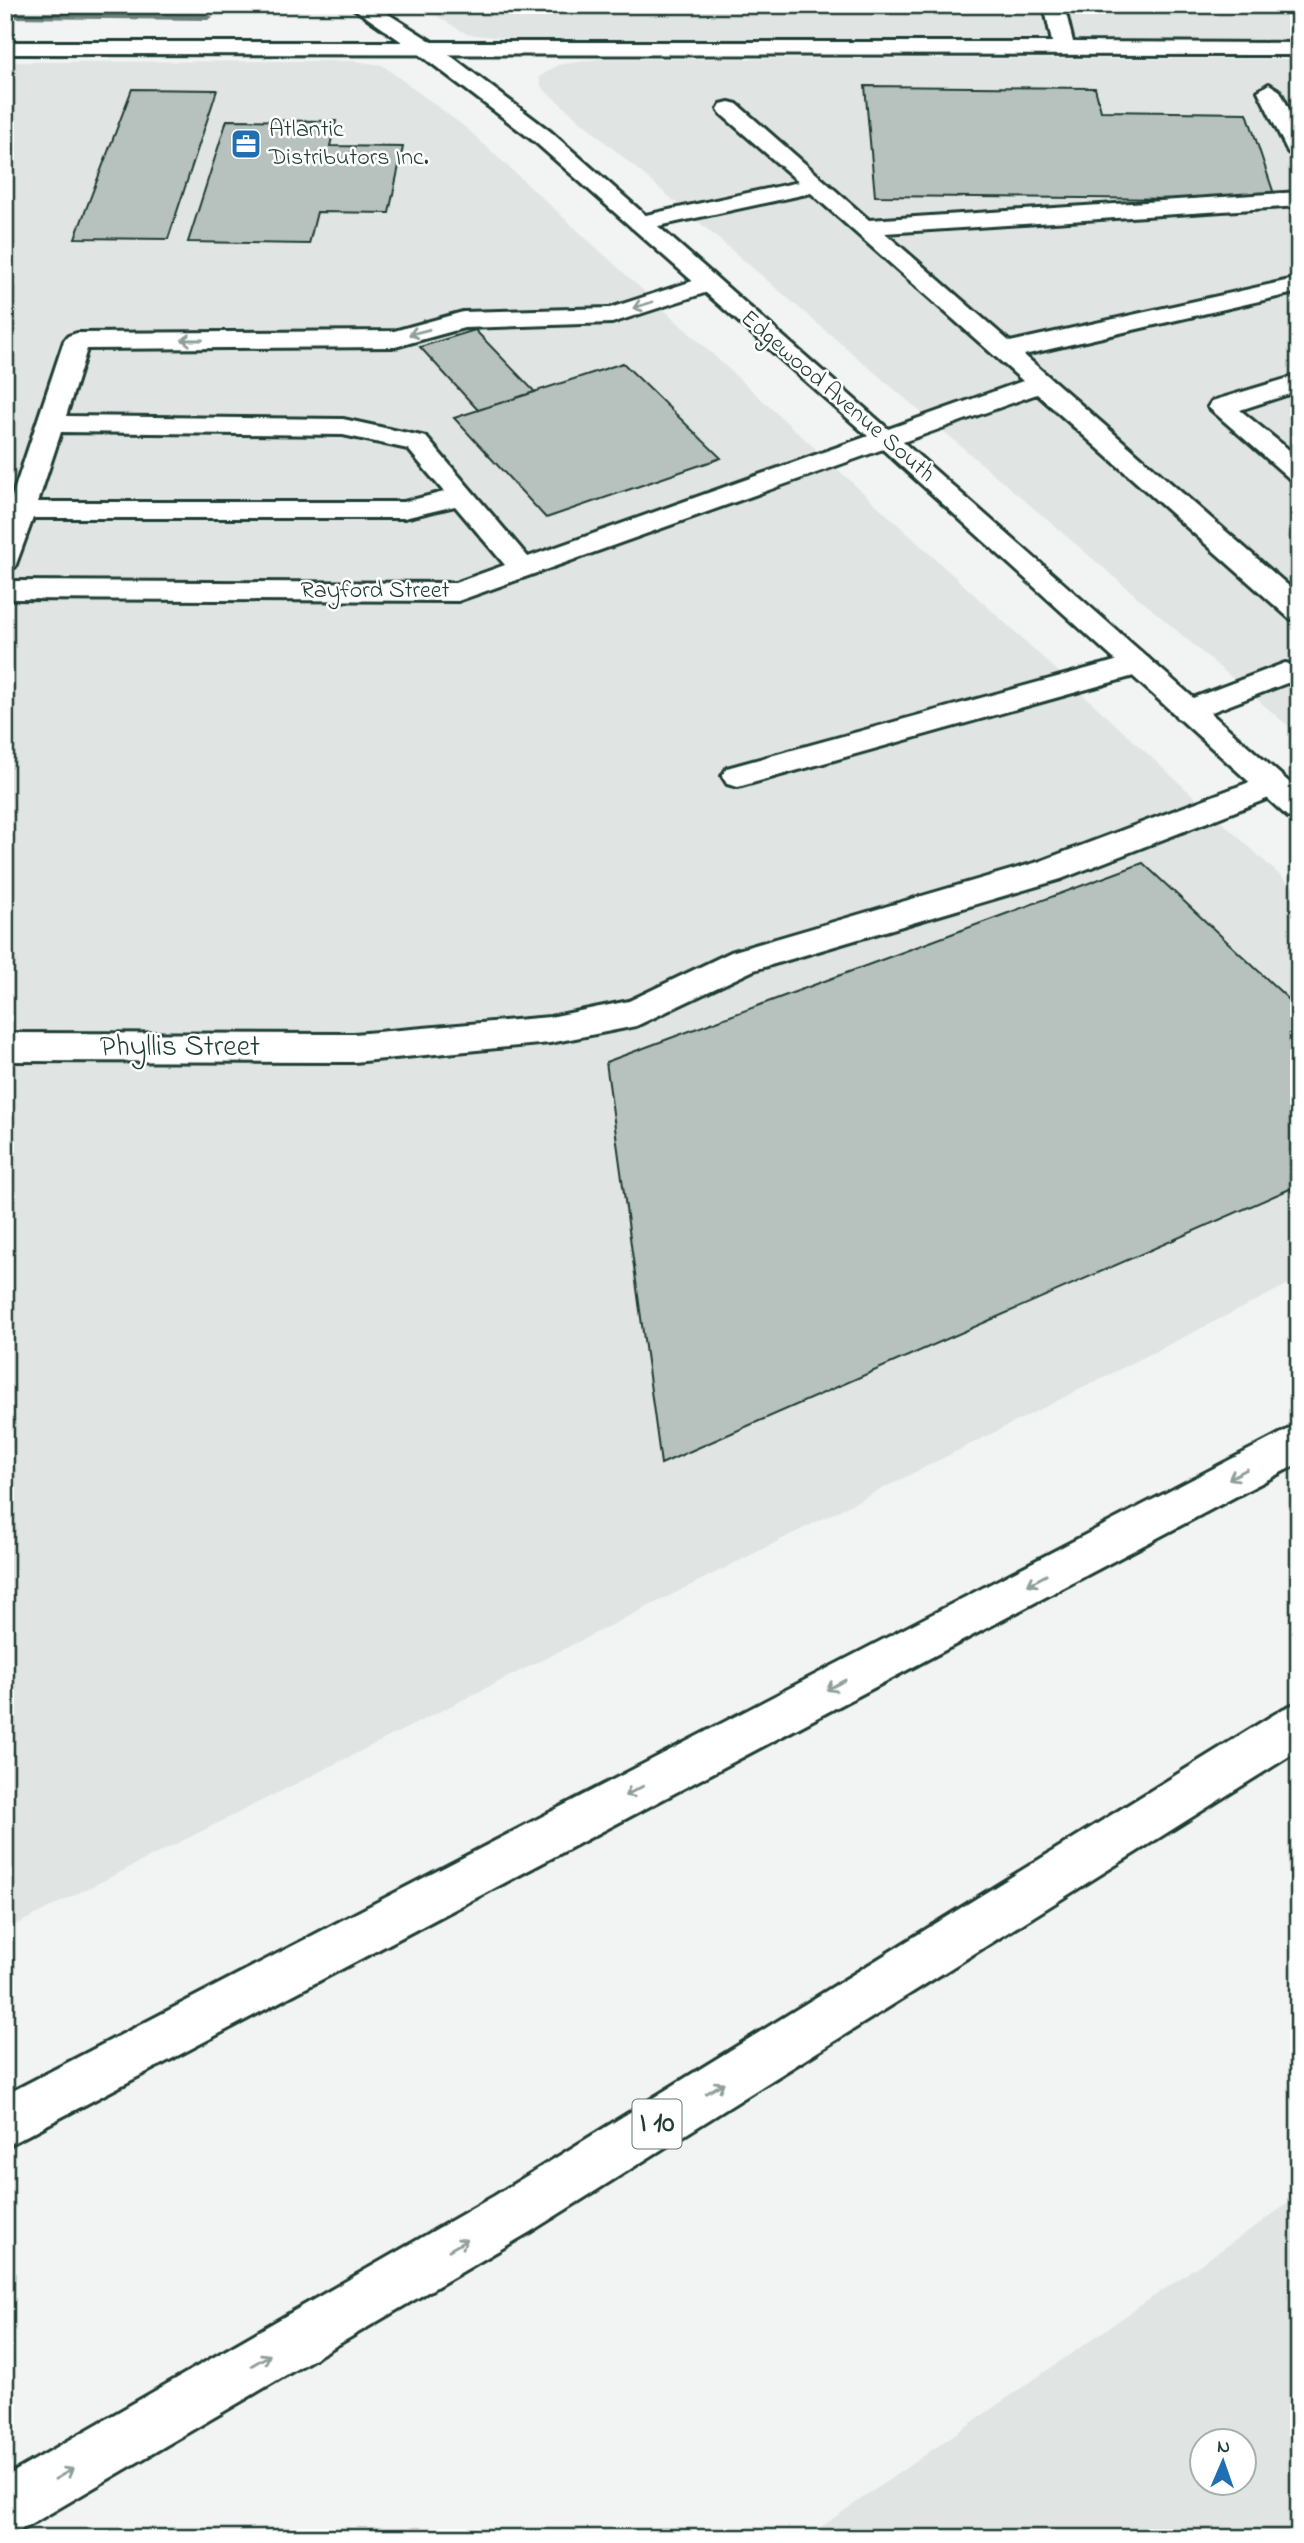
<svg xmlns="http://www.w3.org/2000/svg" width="1304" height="2543" font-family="'Indie Flower',sans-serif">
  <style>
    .built { fill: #e0e4e3; fill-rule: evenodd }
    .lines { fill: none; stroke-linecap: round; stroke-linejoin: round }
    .stream { fill: #6d807b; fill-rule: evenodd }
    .building { fill: #b7c1bd; stroke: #1f3d34; stroke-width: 2 }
    .minor-casing { stroke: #1f3d34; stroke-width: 6 }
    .major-casing { stroke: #1f3d34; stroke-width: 6 }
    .highway-casing { stroke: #1f3d34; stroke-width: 6 }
    .minor { fill: #fff; fill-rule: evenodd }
    .major { fill: #fff; fill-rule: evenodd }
    .highway { fill: #fff; fill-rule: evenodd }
    .oneway { stroke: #8f9e9a }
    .labels { text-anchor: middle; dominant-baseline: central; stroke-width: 5; stroke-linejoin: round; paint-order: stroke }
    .far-poi-label { font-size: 24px; fill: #1f3d34; stroke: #fff; text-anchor: start }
    .far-street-label { font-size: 24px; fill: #1f3d34; stroke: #fff }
    .shield { fill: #fff; stroke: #627771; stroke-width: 2 }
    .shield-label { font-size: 28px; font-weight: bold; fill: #1f3d34 }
    .street-label { font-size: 30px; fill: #1f3d34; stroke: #fff }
  </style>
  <rect width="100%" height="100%" fill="#f2f3f3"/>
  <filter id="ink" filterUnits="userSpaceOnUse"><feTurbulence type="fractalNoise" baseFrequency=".0143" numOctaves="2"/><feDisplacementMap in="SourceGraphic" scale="14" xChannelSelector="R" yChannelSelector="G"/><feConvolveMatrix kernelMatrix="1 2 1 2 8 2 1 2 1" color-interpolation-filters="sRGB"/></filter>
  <g filter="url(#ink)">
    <path class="built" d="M418,5h881v36l-785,-2 -47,-5z
      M599,59h700v676l-757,-647 -3,-11 19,-12z
      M353,61l29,4 84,63 833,765v386l-1294,651v-1868z
      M1299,2196v342h-494zM1202,2442h42v42h-42z"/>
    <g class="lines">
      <path class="stream" d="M5,12l203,2 5,3 -5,3 -203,-2z"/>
    </g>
    <path class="building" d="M865,86l230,2 6,23 146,2 29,87 -401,-4z
      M132,89l85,1 -49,149 -93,-1z
      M227,120l109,1 -6,25 73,1 -14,66 -72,-1 -8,32 -121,-2z
      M475,330l60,62 -57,18 -58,-63z
      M623,363l98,95 -175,60 -92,-100z
      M1143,863l156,146v176l-638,279 -55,-402z"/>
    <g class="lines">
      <g class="minor-casing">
        <path id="minor" d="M1044,5h20l9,37 226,1v12l-1294,-1v-12h1047z
          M1269,84l11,7 19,38v30l-11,-7 -30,-61z
          M729,102l8,2 132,116 430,-28v14l-414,27 125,109 289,-64v14l-275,63 275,240v25l-10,-2 -252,-224 -579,207 -453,-2v-18l450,2 50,-18 -50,-59 -51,12h-371l-18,49 -10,3v-52l59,-177 4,-5 9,-3 317,-2 69,-19 147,-4 89,-29h18l3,5 -3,5 -105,34 -148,5 -69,19 -308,2 -21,67 277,3 83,18 102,120 495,-176 -212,-188 -171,37 -8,-2 -4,-5 4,-5 167,-36 -78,-68 -3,-5 3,-5zM61,432l282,3 65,14 36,43 -40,10h-366z
          M1299,375v16l-59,19 59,48v22l-10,-2 -81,-71 4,-6z
          M1137,655l11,3 4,7 -4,7 -410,115 -11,-3 -5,-8 5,-8z
          M1285,663l14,3v20l-12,-3 -99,38 -11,-3 -4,-7 4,-7z
          M1271,774l11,3 5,8 -5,8 -221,86 -307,91 -118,56 -86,17 -196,19 -349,-1v-28l349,1 196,-17 79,-16 102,-49 307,-90z"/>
      </g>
      <g class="major-casing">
        <path id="major" d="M349,5h25l60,38 117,89 748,659v29l-11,-3 -410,-372 -343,-303 -117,-89z"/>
      </g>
      <g class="highway-casing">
        <path id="highway" d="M1299,1424v39l-1294,684v-52z
          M1299,1702v48l-769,482 -505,296 -20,8v-59l489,-281 789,-487z"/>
      </g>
      <use href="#minor" class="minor"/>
      <use href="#major" class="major"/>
      <use href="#highway" class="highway"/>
    </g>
    <defs><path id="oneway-shaft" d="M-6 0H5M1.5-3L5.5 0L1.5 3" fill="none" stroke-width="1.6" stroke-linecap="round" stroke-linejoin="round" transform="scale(1.75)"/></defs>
    <g class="oneway">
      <use href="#oneway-shaft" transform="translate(643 305) rotate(162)"/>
      <use href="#oneway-shaft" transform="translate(419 332) rotate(165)"/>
      <use href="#oneway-shaft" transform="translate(192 340) rotate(180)"/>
      <use href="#oneway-shaft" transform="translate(1238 1474) rotate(152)"/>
      <use href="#oneway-shaft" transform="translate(1037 1580) rotate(152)"/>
      <use href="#oneway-shaft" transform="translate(836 1685) rotate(152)"/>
      <use href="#oneway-shaft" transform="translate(634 1791) rotate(152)"/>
      <use href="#oneway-shaft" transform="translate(715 2088) rotate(-32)"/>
      <use href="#oneway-shaft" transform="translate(458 2245) rotate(-30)"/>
      <use href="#oneway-shaft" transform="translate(261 2360) rotate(-30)"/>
      <use href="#oneway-shaft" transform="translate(64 2474) rotate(-30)"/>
    </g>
  </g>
  <defs>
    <g id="office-square" transform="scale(1.575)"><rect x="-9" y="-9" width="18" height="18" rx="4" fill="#1f6fb2" stroke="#fff"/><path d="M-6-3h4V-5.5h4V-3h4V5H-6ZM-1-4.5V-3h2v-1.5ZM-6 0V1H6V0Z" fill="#fff"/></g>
  </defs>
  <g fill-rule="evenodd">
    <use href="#office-square" x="246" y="144"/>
  </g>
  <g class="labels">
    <g class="far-poi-label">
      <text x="269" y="130">Atlantic<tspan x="269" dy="28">Distributors Inc.</tspan></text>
    </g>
    <g class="far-street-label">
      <text transform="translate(837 397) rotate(41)">Edgewood Avenue South</text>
      <text x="375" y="591">Rayford Street</text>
    </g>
    <rect class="shield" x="632.5" y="2099.5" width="49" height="49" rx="5"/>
    <g class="shield-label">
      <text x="657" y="2124">I 10</text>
    </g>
    <g class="street-label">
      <text x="180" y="1048">Phyllis Street</text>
    </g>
  </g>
  <rect width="1304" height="2543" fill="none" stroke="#fff" stroke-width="28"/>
  <rect x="14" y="14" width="1276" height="2515" fill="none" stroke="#1f3d34" stroke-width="2.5" filter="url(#ink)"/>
  <g transform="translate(1223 2462) rotate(2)"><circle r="33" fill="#ffffff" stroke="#a5b1ae" stroke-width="2"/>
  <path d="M0-5L12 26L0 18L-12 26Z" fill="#1f6fb2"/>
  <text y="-10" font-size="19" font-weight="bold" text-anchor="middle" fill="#1f3d34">N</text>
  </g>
</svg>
